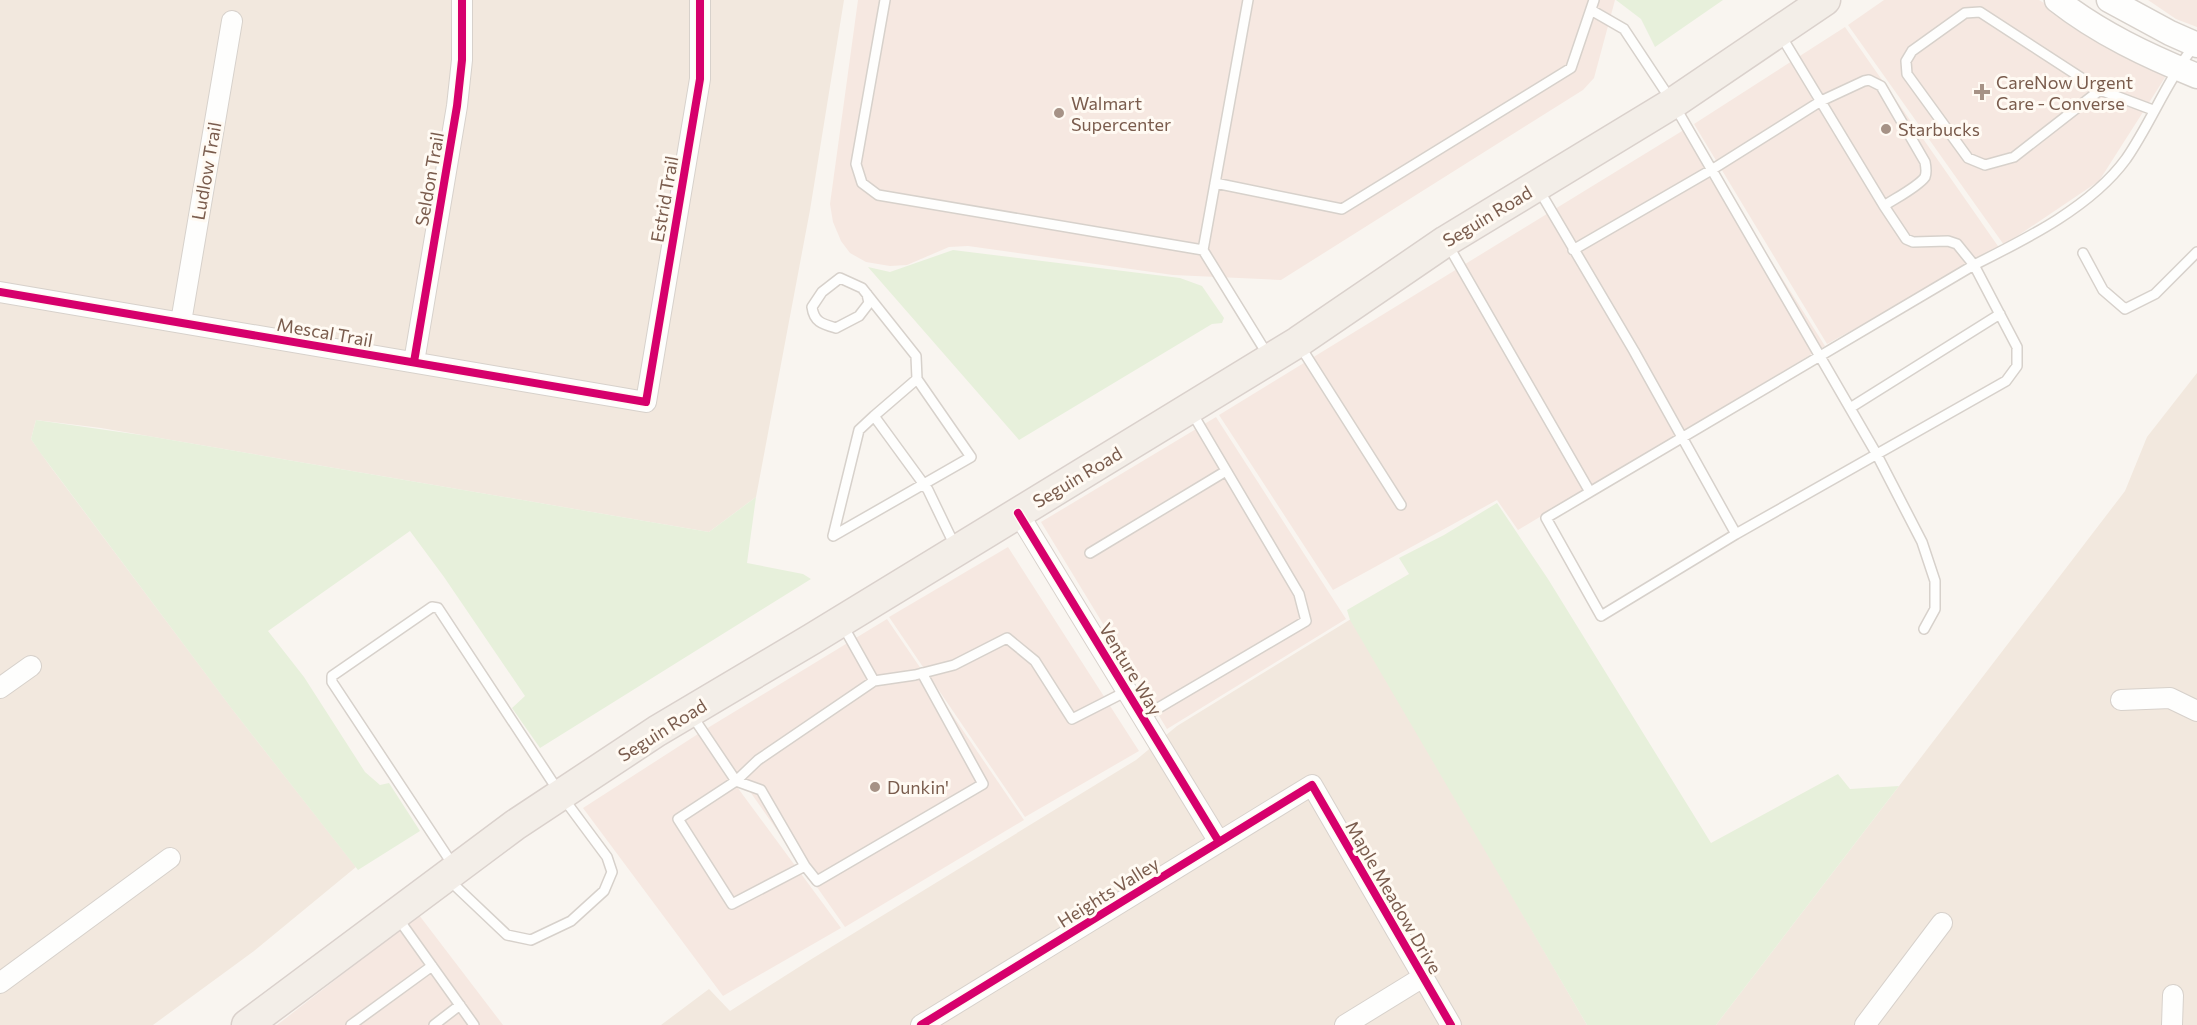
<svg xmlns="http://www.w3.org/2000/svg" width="2197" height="1025" font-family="Commissioner,sans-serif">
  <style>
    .residential { fill: #f2e8de }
    .commercial { fill: #f6e8e1 }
    .green { fill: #e7f0db }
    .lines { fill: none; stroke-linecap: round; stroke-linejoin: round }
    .service-casing { stroke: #d7d1cb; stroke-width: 12 }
    .minor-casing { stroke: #d7d1cb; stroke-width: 22 }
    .tertiary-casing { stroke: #d7d1cb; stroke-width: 27 }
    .primary-casing { stroke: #dad1cc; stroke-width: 33 }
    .service { stroke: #fefefd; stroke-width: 9 }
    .minor { stroke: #fefefd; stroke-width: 20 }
    .tertiary { stroke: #fefefd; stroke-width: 24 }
    .primary { stroke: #f3eee8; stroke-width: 30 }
    .cycleway-casing { stroke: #fffaf3; stroke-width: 11 }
    .cycleway { stroke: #d6006c; stroke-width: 8 }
    .poi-dot { fill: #a69286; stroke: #fffaf3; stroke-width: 2 }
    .labels { text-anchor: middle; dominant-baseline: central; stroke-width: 6; stroke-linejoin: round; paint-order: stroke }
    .poi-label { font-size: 18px; fill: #7a5c4d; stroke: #fffaf3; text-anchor: start }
    .street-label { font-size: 18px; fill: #7a5c4d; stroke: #fffaf3 }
  </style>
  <rect width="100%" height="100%" fill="#f9f5f0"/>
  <path class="residential" d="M0,0h844l-34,210 -54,287 -47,35 -608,-104 -65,-8 -5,19 19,27 186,248 120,153 -102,84 -101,74h-153z
    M2197,373v652h-481l409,-534 22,-54z
    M1351,619l236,406h-926l48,-36 21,22 80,-51 326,-200 41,-34z"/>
  <path class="commercial" d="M858,0h757l-21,78 -11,12 -302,190 -108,-5 -205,-29 -19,1 -42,18 -17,1 -24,-4 -16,-9 -9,-12 -8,-19 -3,-18z
    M1884,0h155l127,76 -67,105 -95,64 -156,-220z
    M2148,0h49v27l-21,-8z
    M1845,27l155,222 -173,95 -133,-220z
    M1687,128l138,218 -307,184 -21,-30 -164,90 -114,-175z
    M1216,417l130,202 -179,110 -126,-207z
    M1008,547l131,204 -114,66 -136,-200z
    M887,619l137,201 -179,107 -139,-198z
    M698,734l143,194 -118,68 -140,-188z
    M419,915l84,110h-226z"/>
  <path class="green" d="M1616,0h107l-68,47 -14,-28z
    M953,250l227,28 22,8 22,32 -2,5 -10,1 -193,116 -151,-173 22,5z
    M36,420l112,16 561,96 47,-35 -9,66 56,11 8,5 -271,169 -28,-40 13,-12 -81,-119 -34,-46 -142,100 36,46 61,95 15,13 9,-2 31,48 -62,39 -126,-161 -193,-258 -8,-12z
    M1497,503l51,76 163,264 127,-69 12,15 49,-3 -183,239h-129l-237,-405 -3,-10 62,-36 -10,-16 45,-23z"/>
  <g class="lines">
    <g class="service-casing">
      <path id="service" d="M885,0l-29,164 6,19 16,12 325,55
        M1248,0l-45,250 66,107
        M1591,10l33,19 49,74 203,350 46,89 13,39v28l-11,20
        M2100,90l-86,67 -29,8 -17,-7 -61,-84 -1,-13 6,-10 53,-38 15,-1 120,78 53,20
        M1215,183l127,26 229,-141 23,-68
        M1539,190l95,161 102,183
        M1448,245l142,247 -44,26 55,98 135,-82 270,-153 11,-15v-19l-43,-82 -17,-21 -9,-3 -35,1 -7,-3 -22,-33 -104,-172
        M1573,250l140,-81 108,-68 43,-20 5,-1 12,6 44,76c1,5 2,10 0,15 -7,10 -31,22 -41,29
        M2083,253l20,37 22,19 30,-15 42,-42
        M867,294l2,9 -10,13 -23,12c-14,-4 -22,-6 -24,-21l10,-15 18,-14 22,10 54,68 1,23 -43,37 54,74 27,56
        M1300,346l101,159
        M1850,408l150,-94
        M874,416l-15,14 -26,106 138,-79 -54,-78
        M1590,492l384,-227c52,-26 117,-58 152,-106 25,-36 40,-77 68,-113
        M1090,553l136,-82
        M842,624l32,57 41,-6 39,-10 53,-27 28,23 37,58 55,-28
        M691,714l45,67 25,9 44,76 -73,38 -54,-85 58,-38 22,-21 116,-79
        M1143,717l163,-96 -7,-27 -108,-183
        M805,866l12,15 166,-97 -61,-111
        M449,880l58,55 24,5 40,-19 33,-30 8,-19 -5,-15 -46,-62 -123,-187 -6,-1 -100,69v6l121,183
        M397,917l77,108
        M351,1025l81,-59
        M434,1025l26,-20"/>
    </g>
    <g class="minor-casing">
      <path id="minor" d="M0,292l646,110 54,-323v-79
        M181,322l51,-301
        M414,362l43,-256 5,-46v-60
        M1018,513l201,329
        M0,688l31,-22
        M2121,700l49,-2 27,13
        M0,983l170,-125
        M921,1025l391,-240 139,240
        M1345,1025l78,-48
        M1865,1025l77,-102
        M2172,1025l1,-30"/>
    </g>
    <g class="tertiary-casing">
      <path id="tertiary" d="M2057,0c42,33 91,56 140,76
        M2109,0l61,33 27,12"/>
    </g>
    <g class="primary-casing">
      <path id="primary" d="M247,1025l268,-200 142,-94 155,-92 486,-297 148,-101 227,-138 152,-103"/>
    </g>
    <use href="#service" class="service"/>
    <use href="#minor" class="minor"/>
    <use href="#tertiary" class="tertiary"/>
    <use href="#primary" class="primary"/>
    <g class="cycleway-casing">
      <path id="cycleway" d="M0,292l646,110 54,-323v-79
        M414,362l43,-256 5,-46v-60
        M1018,513l201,329
        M921,1025l391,-240 139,240"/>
    </g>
    <use href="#cycleway" class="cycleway"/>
  </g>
  <g class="poi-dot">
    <path d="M1979 83h6v6h6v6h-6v6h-6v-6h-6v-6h6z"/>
    <circle cx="1059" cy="113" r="6"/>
    <circle cx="1886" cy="129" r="6"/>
    <circle cx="875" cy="787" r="6"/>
  </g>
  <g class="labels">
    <g class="poi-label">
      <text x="1996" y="82">CareNow Urgent<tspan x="1996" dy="21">Care - Converse</tspan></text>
      <text x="1071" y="103">Walmart<tspan x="1071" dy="21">Supercenter</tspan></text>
      <text x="1898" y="129">Starbucks</text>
      <text x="887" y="787">Dunkin'</text>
    </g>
    <g class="street-label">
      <text transform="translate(206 171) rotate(-80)">Ludlow Trail</text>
      <text transform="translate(429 179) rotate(-80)">Seldon Trail</text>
      <text transform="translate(664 199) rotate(-80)">Estrid Trail</text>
      <text transform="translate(1487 216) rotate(-31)">Seguin Road</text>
      <text transform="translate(325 332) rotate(10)">Mescal Trail</text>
      <text transform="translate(1077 477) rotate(-31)">Seguin Road</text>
      <text transform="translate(1131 669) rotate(59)">Venture Way</text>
      <text transform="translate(662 730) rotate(-32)">Seguin Road</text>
      <text transform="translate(1108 892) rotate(-32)">Heights Valley</text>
      <text transform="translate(1394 897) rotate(60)">Maple Meadow Drive</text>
    </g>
  </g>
</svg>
